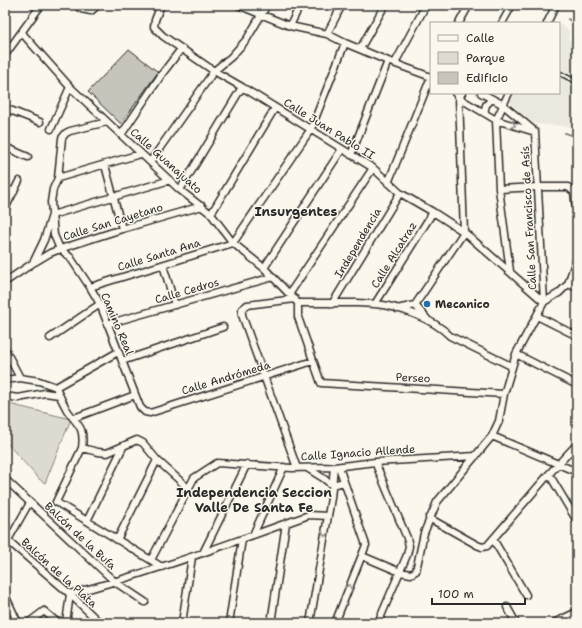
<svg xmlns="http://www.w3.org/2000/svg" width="582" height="628" font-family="'Shantell Sans',sans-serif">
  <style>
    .built { fill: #ebe8de }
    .green { fill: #dddad0; stroke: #84827e }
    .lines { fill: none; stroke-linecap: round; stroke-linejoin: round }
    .stream { stroke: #7b7a75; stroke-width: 2 }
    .building { fill: #c7c4bc; stroke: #2b2b2b }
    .service-casing { stroke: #2b2b2b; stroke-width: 6 }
    .pedestrian-casing { stroke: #2b2b2b; stroke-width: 8 }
    .minor-casing { stroke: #2b2b2b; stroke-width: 9 }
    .tertiary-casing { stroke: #2b2b2b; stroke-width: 11 }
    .service { stroke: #fbf7ec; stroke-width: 3 }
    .pedestrian { stroke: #fbf7ec; stroke-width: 5 }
    .minor { stroke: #fbf7ec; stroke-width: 6 }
    .tertiary { stroke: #fbf7ec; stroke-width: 8 }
    .oneway { stroke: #93918c }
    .poi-dot { fill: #1f6fb2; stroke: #fbf7ec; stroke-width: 1.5 }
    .labels { text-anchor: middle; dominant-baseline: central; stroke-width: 3; stroke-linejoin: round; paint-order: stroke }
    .street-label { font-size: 11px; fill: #2b2b2b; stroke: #fbf7ec }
    .poi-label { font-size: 11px; font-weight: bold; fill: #2b2b2b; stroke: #fbf7ec; text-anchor: start }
    .quarter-label { font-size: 13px; font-weight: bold; fill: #2b2b2b; stroke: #fbf7ec }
  </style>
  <rect width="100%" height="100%" fill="#fbf7ec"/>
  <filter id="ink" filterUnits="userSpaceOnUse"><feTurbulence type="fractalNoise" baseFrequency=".025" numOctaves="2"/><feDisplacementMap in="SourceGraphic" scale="8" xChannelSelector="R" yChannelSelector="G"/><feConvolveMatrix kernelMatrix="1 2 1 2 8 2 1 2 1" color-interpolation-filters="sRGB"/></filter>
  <g filter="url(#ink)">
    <path class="built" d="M561,24l8,7 -1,8 9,5v83l-41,-3 -12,-7 -15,-16 5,-8h45v-68z"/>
    <path class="green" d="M5,403l66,16 -26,64 -6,-4 -34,-38z"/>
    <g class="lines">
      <path class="stream" d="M568,19l9,6
        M565,133l12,4"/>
    </g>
    <path class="building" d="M129,49l29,23 -37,52 -33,-32z"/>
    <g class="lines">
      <g class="service-casing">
        <path id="service" d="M559,73l16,8"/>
      </g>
      <g class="pedestrian-casing">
        <path id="pedestrian" d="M8,541l22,-39"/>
      </g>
      <g class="minor-casing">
        <path id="minor" d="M76,5l5,4 10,2 7,-6
          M161,5l-6,15 -1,7 9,9 51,35 28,16 131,81 27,25 33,19 31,20 80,70
          M238,5l52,21 37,8 18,9 43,18 43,16
          M459,23l10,-18
          M502,23l10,-18
          M547,23l9,-18
          M290,26l10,-21
          M22,33l48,54 110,103 31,24 22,29 31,25 34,35
          M327,34l15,-29
          M360,49l25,-44
          M5,55l36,-50
          M395,63l31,-58
          M455,93l4,5 37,22 39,12
          M481,93l21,11 30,25
          M509,93c-5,9 -8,18 -13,27l3,69 11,82
          M5,108l35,14
          M484,113l2,-8 6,-6
          M107,122l-37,9 -4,2 -4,5 -4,40 -5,11 -2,13 3,33 6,14 10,8 20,30 10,17 40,103 5,5 5,1 163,-52
          M51,129l19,-42
          M535,132l9,170
          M121,135l41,-61 19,-25
          M5,147l23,10
          M351,155l37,-94
          M150,162l64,-91 17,-14 16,-18 20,-34
          M105,165l17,64
          M58,178l82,-24
          M388,183l43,-106
          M5,188l9,4
          M499,189l39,-2h30l6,5 3,24
          M180,190l62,-103
          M5,209l14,-28
          M211,214l64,-106
          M35,262l15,-9 10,-4 62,-20 80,-23
          M163,265l12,40
          M264,268l78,-119
          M5,282l28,-19 11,-23 8,-25 118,-35
          M568,284l9,4
          M90,287l143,-44 78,-114 34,-86
          M290,293l83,-125
          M295,299l-48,6 -5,4v6l55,153
          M298,303v14l23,66 183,11
          M298,303c25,0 51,-1 77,1 23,2 59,15 75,32l61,30
          M332,304l68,-111
          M375,304l58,-92
          M415,305l12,14
          M397,309l18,-4 49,-73 -5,-134 3,-5
          M537,316l40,20
          M107,324l166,-47
          M50,338l50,-34
          M5,349l15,29 19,3 17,6
          M516,354l61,31
          M122,361l101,-34
          M5,380l15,-2
          M56,387c3,8 7,16 11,23 10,15 18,16 15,38l-26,54 106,65
          M56,387l62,-35
          M5,396l13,2 27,-5 14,2
          M74,418l61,-23
          M492,436l85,36
          M577,444l-28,30 28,47
          M82,448l16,4 9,1 30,-13 6,3 14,17 31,28
          M375,462l32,76 2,8 -2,9 -29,68
          M307,468l16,10 9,7 12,-3
          M5,479l110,103 30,20
          M429,518l48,27 5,2 5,-1 62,-72
          M87,521l36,-74
          M253,535l31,-68
          M5,538l65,56 30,29
          M493,539l33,56
          M117,540l40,-80
          M203,553l44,-89
          M362,556l38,16 11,2 5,-3 8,-38 13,-31 55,-66 7,-15 5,-27 12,-40 28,-52 15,-9 9,-9 9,-27
          M151,560l43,-82 23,-15 75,5 42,-1 41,-5 101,-6
          M5,595l13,28
          M507,607l9,16
          M28,623l16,-12 14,12
          M66,623l4,-29c81,-21 160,-51 239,-79l19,1
          M182,623l10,-66
          M229,623l13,-84
          M271,623l15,-100
          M310,623l21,-125 3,-31
          M335,623l31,-78 -27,-78"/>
      </g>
      <g class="tertiary-casing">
        <path id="tertiary" d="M556,623l21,-10"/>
      </g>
      <use href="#service" class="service"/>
      <use href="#pedestrian" class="pedestrian"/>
      <use href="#minor" class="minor"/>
      <use href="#tertiary" class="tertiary"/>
    </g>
    <defs><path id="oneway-chevron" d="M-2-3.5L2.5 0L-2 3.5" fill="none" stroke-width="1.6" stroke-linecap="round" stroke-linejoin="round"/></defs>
    <g class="oneway">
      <use href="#oneway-chevron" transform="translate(513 125) rotate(17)"/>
      <use href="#oneway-chevron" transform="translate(325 534) rotate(99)"/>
      <use href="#oneway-chevron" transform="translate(349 587) rotate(-68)"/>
    </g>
  </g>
  <circle class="poi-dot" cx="427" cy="304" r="4"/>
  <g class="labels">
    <g class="street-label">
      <text transform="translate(329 129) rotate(32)">Calle Juan Pablo II</text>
      <text transform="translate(166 161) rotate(42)">Calle Guanajuato</text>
      <text transform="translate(529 218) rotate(-93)">Calle San Francisco de Asís</text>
      <text transform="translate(113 222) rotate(-17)">Calle San Cayetano</text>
      <text transform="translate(358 243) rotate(-59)">Independencia</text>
      <text transform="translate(159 255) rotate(-17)">Calle Santa Ana</text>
      <text transform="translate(394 255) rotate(-58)">Calle Alcatraz</text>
      <text transform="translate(187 291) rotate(-16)">Calle Cedros</text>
      <text transform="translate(117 324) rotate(67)">Camino Real</text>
      <text transform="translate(226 378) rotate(-17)">Calle Andrómeda</text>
      <text transform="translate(413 378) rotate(3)">Perseo</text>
      <text transform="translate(358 453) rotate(-4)">Calle Ignacio Allende</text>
      <text transform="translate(80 536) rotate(43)">Balcón de la Bufa</text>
      <text transform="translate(59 573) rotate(42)">Balcón de la Plata</text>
    </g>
    <g class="poi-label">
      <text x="435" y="304">Mecanico</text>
    </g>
    <g class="quarter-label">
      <text x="296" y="211">Insurgentes</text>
      <text x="254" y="492">Independencia Seccion<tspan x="254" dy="15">Valle De Santa Fe</tspan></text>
    </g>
  </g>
  <rect width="582" height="628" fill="none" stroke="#fbf7ec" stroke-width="20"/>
  <rect x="10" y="10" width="562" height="608" fill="none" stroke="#2b2b2b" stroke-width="1.5" filter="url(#ink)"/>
  <rect x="430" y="22" width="130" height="72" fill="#fbf7ec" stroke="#a8a59f"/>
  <rect x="438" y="35" width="20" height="6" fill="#fbf7ec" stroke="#a8a59f"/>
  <text x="466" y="42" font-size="12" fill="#2b2b2b">Calle</text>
  <rect x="438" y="52" width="20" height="12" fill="#dddad0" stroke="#a8a59f"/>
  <text x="466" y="62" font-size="12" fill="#2b2b2b">Parque</text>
  <rect x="438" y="72" width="20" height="12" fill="#c7c4bc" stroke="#a8a59f"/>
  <text x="466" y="82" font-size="12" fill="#2b2b2b">Edificio</text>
  <path d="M432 598v6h93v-6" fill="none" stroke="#2b2b2b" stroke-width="2"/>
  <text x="438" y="598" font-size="12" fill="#2b2b2b" stroke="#fbf7ec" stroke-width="3" paint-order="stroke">100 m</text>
</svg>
